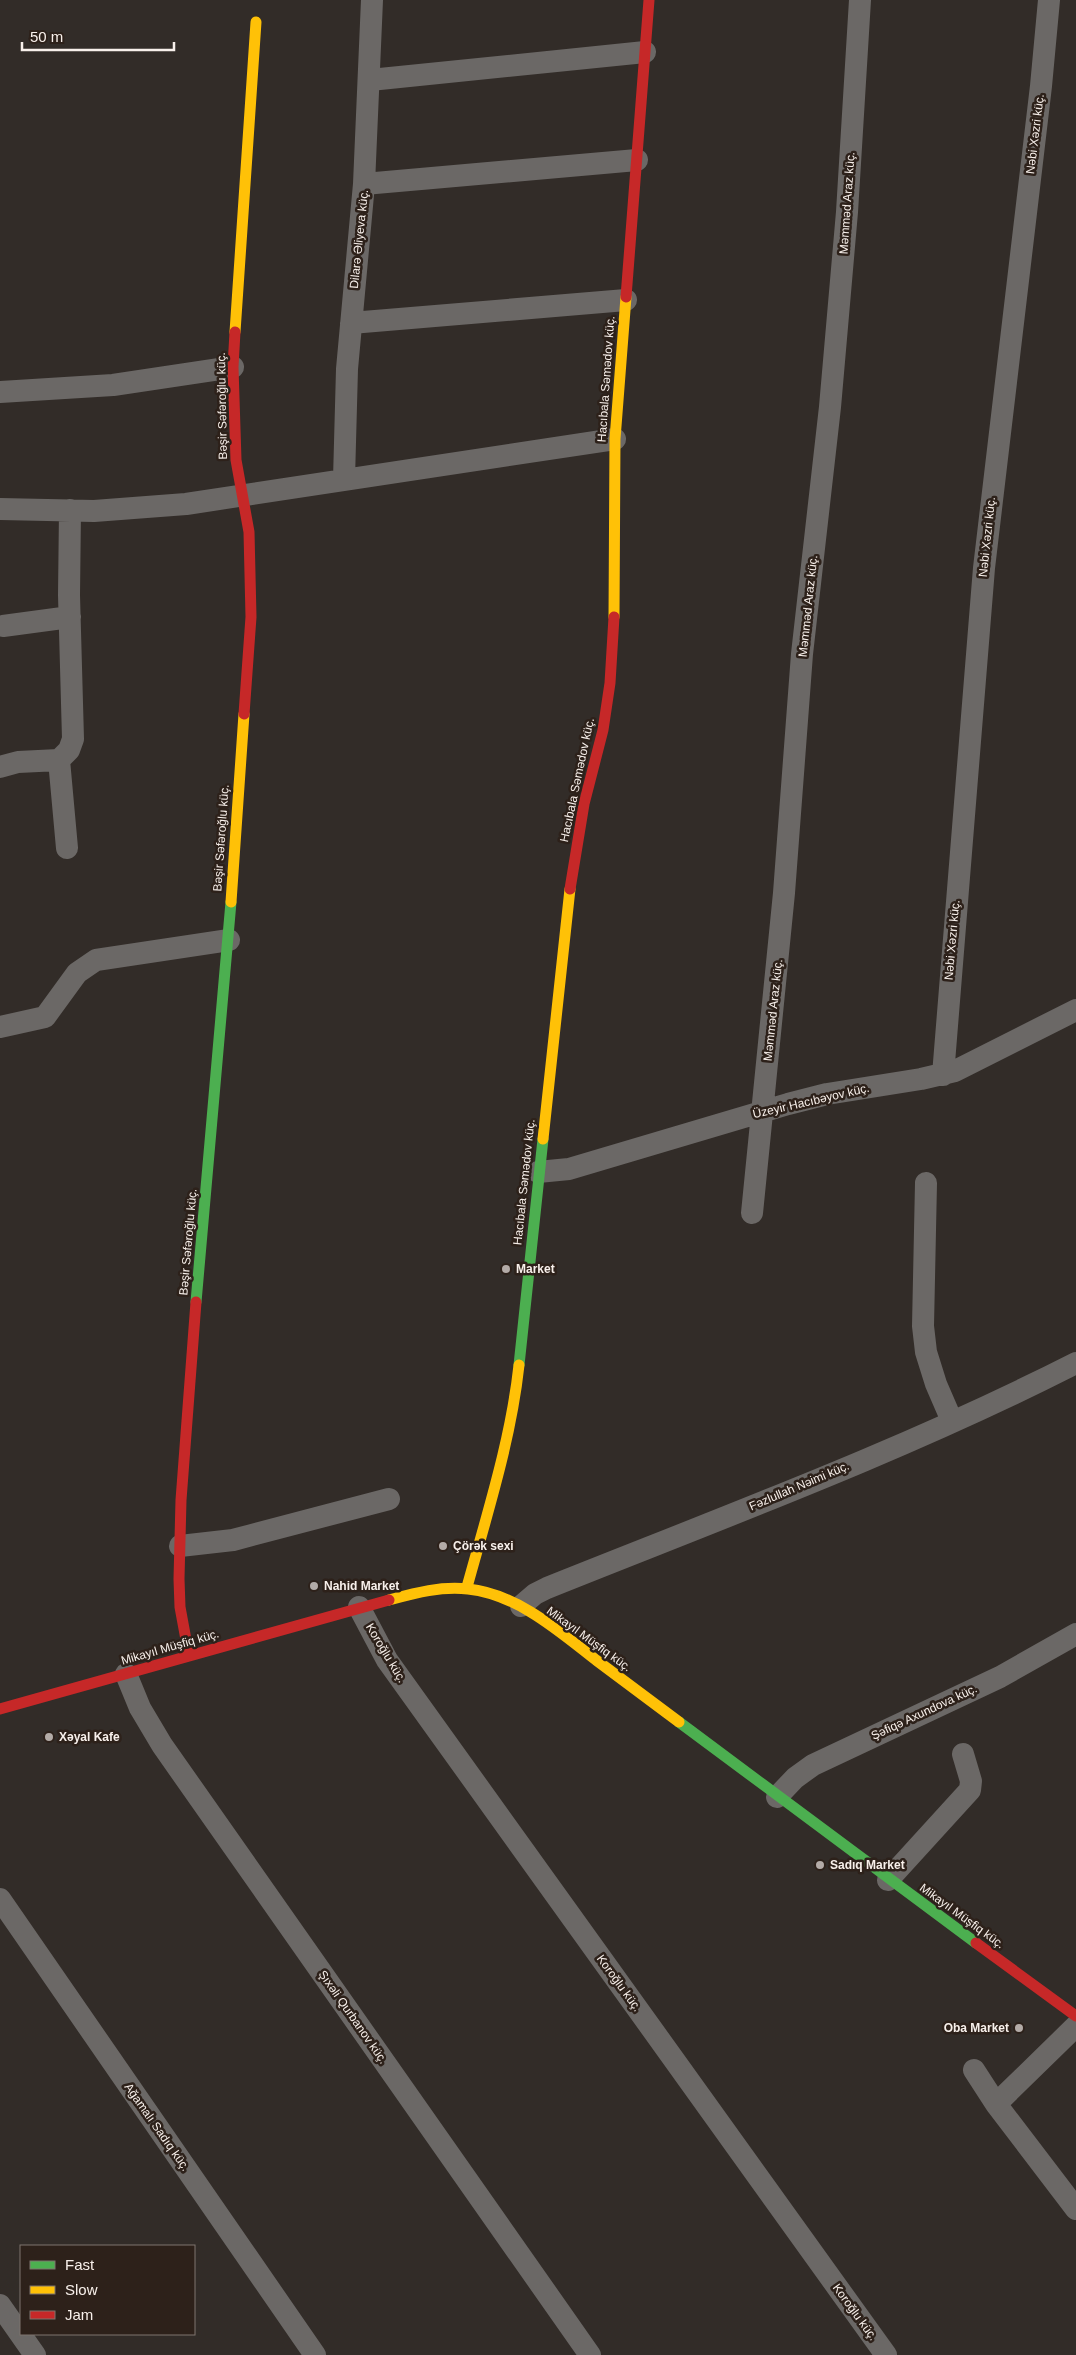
<svg xmlns="http://www.w3.org/2000/svg" width="1076" height="2355" font-family="Helvetica,sans-serif">
  <style>
    .lines { fill: none; stroke-linecap: round; stroke-linejoin: round }
    .street { stroke: #6b6866; stroke-width: 22 }
    .fast { stroke: #4caf50; stroke-width: 11 }
    .slow { stroke: #ffc107; stroke-width: 11 }
    .jam { stroke: #c62828; stroke-width: 11 }
    .poi-dot { fill: #b3aba7; stroke: #2d211a; stroke-width: 2 }
    .labels { text-anchor: middle; dominant-baseline: central; stroke-width: 5; stroke-linejoin: round; paint-order: stroke }
    .street-label { font-size: 12px; fill: #f8f0eb; stroke: #2d211a }
    .poi-label { font-size: 12px; font-weight: bold; fill: #f8f0eb; stroke: #2d211a; text-anchor: start }
  </style>
  <rect width="100%" height="100%" fill="#322c28"/>
  <g class="lines">
    <path class="street" d="M370,80l275,-28
      M364,184l273,-24
      M351,323l275,-23
      M0,392l113,-7 120,-18
      M344,479l3,-110 17,-185 8,-184
      M0,509l94,2 92,-7 429,-65
      M3,626l67,-9
      M59,760l8,88
      M0,767l18,-5 41,-2 10,-10 4,-11 -4,-144 1,-85
      M0,1027l45,-10 32,-44 19,-13 133,-20
      M943,1075l41,-507 57,-482 8,-86
      M538,1172l31,-3 219,-65 39,-10 94,-15 34,-8 121,-61
      M926,1183l-3,143 3,26 10,32 16,37
      M752,1213l32,-320 18,-239 28,-247 17,-195 13,-212
      M180,1546l53,-6 156,-41
      M521,1606l14,-12 12,-6c177,-71 358,-138 529,-225
      M359,1607l28,53 499,695
      M126,1674l14,34 22,37 428,610
      M777,1797l18,-19 18,-13 187,-88 76,-43
      M888,1880l82,-90 1,-9 -8,-27
      M0,1899l315,456
      M1076,2026l-80,78 80,105
      M974,2070l22,34
      M0,2305l35,50"/>
    <path class="fast" d="M196,1302l35,-400
      M519,1365l24,-226
      M679,1722l297,221"/>
    <path class="slow" d="M235,332l21,-310
      M614,617l1,-178 11,-142
      M231,902l13,-188
      M543,1139l27,-250
      M467,1587c20,-73 44,-147 52,-222
      M389,1600c26,-7 51,-14 79,-11 49,5 91,42 128,71 28,21 55,41 83,62"/>
    <path class="jam" d="M626,297l23,-297
      M235,332l-2,35 3,93 13,72 2,85 -7,97
      M570,889l14,-85 19,-74 7,-47 4,-66
      M189,1656l-9,-49 -1,-28 2,-79 15,-198
      M0,1709l389,-109
      M976,1943l100,73"/>
  </g>
  <g class="poi-dot">
    <circle cx="506" cy="1269" r="5"/>
    <circle cx="443" cy="1546" r="5"/>
    <circle cx="314" cy="1586" r="5"/>
    <circle cx="49" cy="1737" r="5"/>
    <circle cx="820" cy="1865" r="5"/>
    <circle cx="1019" cy="2028" r="5"/>
  </g>
  <g class="labels">
    <g class="street-label">
      <text transform="translate(1035 134) rotate(-83)">Nəbi Xəzri küç.</text>
      <text transform="translate(847 203) rotate(-86)">Məmməd Araz küç.</text>
      <text transform="translate(359 239) rotate(-84)">Dilarə Əliyeva küç.</text>
      <text transform="translate(606 379) rotate(-86)">Hacıbala Səmədov küç.</text>
      <text transform="translate(222 406) rotate(-91)">Bəşir Səfəroğlu küç.</text>
      <text transform="translate(987 537) rotate(-84)">Nəbi Xəzri küç.</text>
      <text transform="translate(808 606) rotate(-84)">Məmməd Araz küç.</text>
      <text transform="translate(577 780) rotate(-78)">Hacıbala Səmədov küç.</text>
      <text transform="translate(221 838) rotate(-86)">Bəşir Səfəroğlu küç.</text>
      <text transform="translate(952 940) rotate(-85)">Nəbi Xəzri küç.</text>
      <text transform="translate(773 1010) rotate(-84)">Məmməd Araz küç.</text>
      <text transform="translate(811 1101) rotate(-13)">Üzeyir Hacıbəyov küç.</text>
      <text transform="translate(524 1182) rotate(-84)">Hacıbala Səmədov küç.</text>
      <text transform="translate(188 1242) rotate(-85)">Bəşir Səfəroğlu küç.</text>
      <text transform="translate(799 1486) rotate(-23)">Fəzlullah Nəimi küç.</text>
      <text transform="translate(589 1639) rotate(36)">Mikayıl Müşfiq küç.</text>
      <text transform="translate(170 1647) rotate(-16)">Mikayıl Müşfiq küç.</text>
      <text transform="translate(386 1653) rotate(59)">Koroğlu küç.</text>
      <text transform="translate(924 1712) rotate(-25)">Şəfiqə Axundova küç.</text>
      <text transform="translate(962 1916) rotate(36)">Mikayıl Müşfiq küç.</text>
      <text transform="translate(619 1983) rotate(54)">Koroğlu küç.</text>
      <text transform="translate(353 2017) rotate(55)">Şıxəli Qurbanov küç.</text>
      <text transform="translate(157 2127) rotate(55)">Ağamalı Sadıq küç.</text>
      <text transform="translate(855 2312) rotate(54)">Koroğlu küç.</text>
    </g>
    <g class="poi-label">
      <text x="516" y="1269">Market</text>
      <text x="453" y="1546">Çörək sexi</text>
      <text x="324" y="1586">Nahid Market</text>
      <text x="59" y="1737">Xəyal Kafe</text>
      <text x="830" y="1865">Sadıq Market</text>
      <text x="1009" y="2028" text-anchor="end">Oba Market</text>
    </g>
  </g>
  <rect x="20" y="2245" width="175" height="90" fill="#2d211a" stroke="#7e746e"/>
  <rect x="30" y="2261" width="25" height="8" fill="#4caf50" stroke="#7e746e"/>
  <text x="65" y="2270" font-size="15" fill="#f8f0eb">Fast</text>
  <rect x="30" y="2286" width="25" height="8" fill="#ffc107" stroke="#7e746e"/>
  <text x="65" y="2295" font-size="15" fill="#f8f0eb">Slow</text>
  <rect x="30" y="2311" width="25" height="8" fill="#c62828" stroke="#7e746e"/>
  <text x="65" y="2320" font-size="15" fill="#f8f0eb">Jam</text>
  <path d="M22 42v8h152v-8" fill="none" stroke="#f8f0eb" stroke-width="2.5"/>
  <text x="30" y="42" font-size="15" fill="#f8f0eb" stroke="#2d211a" stroke-width="4" paint-order="stroke">50 m</text>
</svg>
